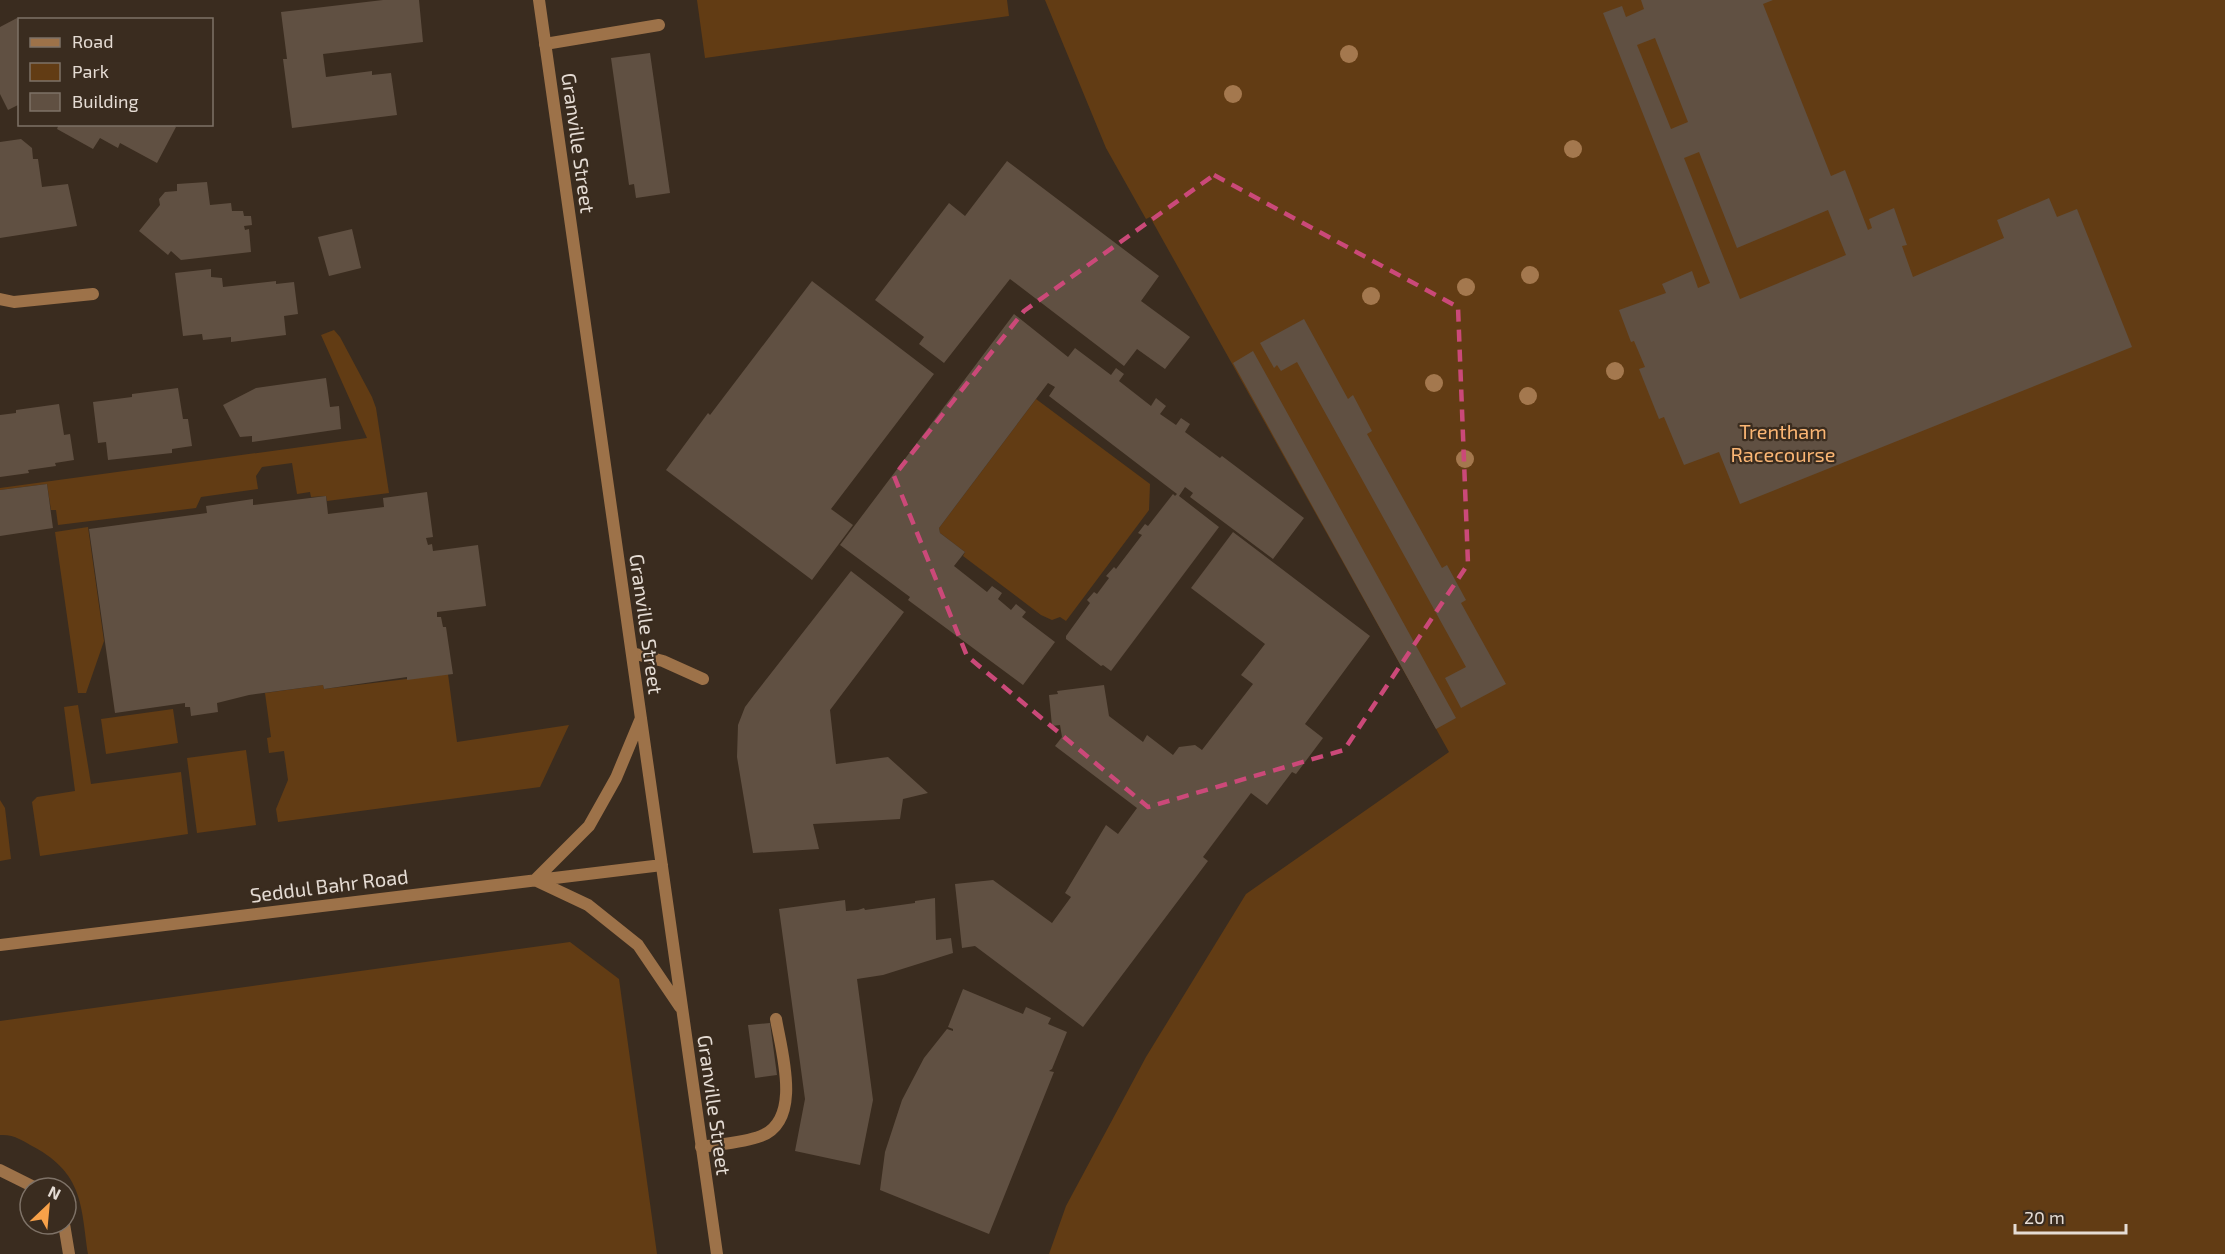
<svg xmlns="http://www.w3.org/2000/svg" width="2225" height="1254" font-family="'Exo 2',sans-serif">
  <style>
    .green { fill: #623c14 }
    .building { fill: #605042; fill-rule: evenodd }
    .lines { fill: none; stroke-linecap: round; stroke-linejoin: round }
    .lane { stroke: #9d7249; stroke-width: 12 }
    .street { stroke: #9d7249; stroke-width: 12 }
    .tree { fill: #a4784e }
    .marked { fill: none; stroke: #cb4979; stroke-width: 4.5; stroke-dasharray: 12 8; stroke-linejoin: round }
    .labels { text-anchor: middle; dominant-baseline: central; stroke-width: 4.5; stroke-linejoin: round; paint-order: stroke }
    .street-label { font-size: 20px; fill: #e5dcd4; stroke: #3a2c1f }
    .park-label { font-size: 20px; fill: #fbb674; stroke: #3a2c1f }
  </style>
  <rect width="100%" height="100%" fill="#3a2c1f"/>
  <path class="green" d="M697,0h310l2,16 -304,42z
    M1045,0h1180v1254h-1176l17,-48 80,-149 100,-163 203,-142 -299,-535 -4,2 -40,-71z
    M334,330l6,7 32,60 4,11 13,85 -62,8 -1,-5 -15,1 -1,-5 -13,2 -5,-31 -30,4 -6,9 2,13 -57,8 -5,11 -138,17 -2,-15h-5l-4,-26 -47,6v-2l367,-50 -46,-103z
    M1036,399l114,85 -1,26 -83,111 -6,-4 -8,3 -11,-5 -78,-59 2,-4 -25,-19 -1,-5z
    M88,527l16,114 -18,52h-8l-23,-161z
    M448,674l9,68 112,-17 -29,62 -262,35 -2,-13 12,-29 -4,-29 -15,2 -2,-15 4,-1 -6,-44 58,-8 1,4z
    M78,705l13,79 90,-12 7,62 -148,22 -8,-54 5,-5 38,-6 -11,-84z
    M173,709l5,34 -72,11 -5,-35z
    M246,750l10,75 -59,8 -10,-75z
    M0,800l5,8 6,51 -11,2z
    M570,942l49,37 38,275h-569c-7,-49 -5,-80 -54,-107 -11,-6 -20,-13 -34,-12v-114z"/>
  <path class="building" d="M383,0h36l4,42 -100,12 3,23 46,-6v4l19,-2 6,42 -105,13 -9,-69h4l-6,-47z
    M1641,0h132l-10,4 68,172 14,-6 23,60 4,-2 -3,-9 25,-11 13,37 -5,1 11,31 91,-39 -7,-18 52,-22 8,19 20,-8 55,138 -392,157 -21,-52 -35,13 -20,-48 -5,2 -20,-50 6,-2 -11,-26 -3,1 -12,-32 47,-17 -4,-9 30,-13 6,17 12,-5 -107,-270 19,-7 4,11 18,-8zM1655,38l33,84 -17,7 -34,-84zM1699,152l38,96 91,-38 18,45 -106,44 -56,-141z
    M17,18l3,6v80l-12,6 -8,-16v-67z
    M650,53l20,140 -34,5 -2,-14 -5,1 -18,-127z
    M59,124h112l5,3 -19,36 -37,-20 -2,5 -18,-10 -7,11 -36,-20z
    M21,139l11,9 1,11h5l4,28 26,-3 9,42 -77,12v-96z
    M1007,161l152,115 -18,25 49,36 -25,32 -28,-20 -13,17 -114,-87 -66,84 -25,-19 5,-7 -49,-37 74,-97 16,13z
    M207,182l3,23 21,-2 1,8h11l1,5h7l1,9 -8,1 1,4 4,-1 2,23 -70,8 -10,-9 -3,4 -29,-24 21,-26 -1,-6 6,-7 12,-1v-7z
    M352,229l9,39 -32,8 -11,-39z
    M211,269v8l11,1 1,9 53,-6v3l18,-2 4,32 -14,2 2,19 -55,7v-5l-28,3 -1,-6 -19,2 -8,-63z
    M812,281l122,93 -103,135 22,16 -41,55 -146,-110 42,-57 2,2z
    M1014,314l54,43 7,-9 36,27 5,-7 8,6 -5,7 32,25 5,-8 10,8 -6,8 16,11 5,-7 9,6 -5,8 35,26 2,-2 82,62 -31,41 -83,-62 3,-4 -8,-6 -6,9 40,31 -108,144 -8,-6 -2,1 -35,-27v-3l24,-33 -3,-3 7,-8 3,2 12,-16 -3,-2 8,-9 2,2 26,-34 -4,-2 7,-9 3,2 25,-32 2,2 2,-2 -128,-98 6,-9 -7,-4 -109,145 1,5 25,19 -11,14 33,26 5,-6 10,7 -4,6 13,11 5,-6 10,8 -4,5 33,25 -32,43 -115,-85 2,-3 -70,-52z
    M1304,319l44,80 5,-4 19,36 -5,3 75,134 5,-3 19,35 -5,3 45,81 -45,24 -16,-30 21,-11 -169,-305 -16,9 -4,-6 -3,3 -14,-25z
    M1253,351l203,367 -20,11 -203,-366z
    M326,378l4,29 9,-1 2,23 -89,13v-6l-12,1 -17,-32 33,-17z
    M178,388l5,31h5l4,27 -20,3v4l-64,7 -2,-18 -8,1 -5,-41 39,-5v-3z
    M59,404l5,31 6,-1 4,26 -19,3 1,3 -28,4 1,3 -29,4v-62l16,-2v-3z
    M47,484l6,44 -53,8v-46z
    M427,492l6,45 -7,1 2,7 4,-1 1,7 45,-6 8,61 -49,6v5h4l2,10h3l7,47 -46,6v-3l-83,12 -1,-4 -74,10 -32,8 1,9 -27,4 -1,-9h-5v-4l-70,10 -26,-184 118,-16 -1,-7 47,-7v6l73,-9 2,18 56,-7 -1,-9z
    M1233,532l137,104 -65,88 18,14 -27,36 -4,-2 -25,33 -16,-12 -48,64 5,4 -125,166 -108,-81 -13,2 -7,-64 38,-4 59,43 19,-26 -6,-4 41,-68 12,9 19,-26 -82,-62 7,-9 -2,-12 -8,1 -3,-31 9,-1 -1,-3 47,-6 5,31 34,26 4,-7 26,20 6,-8 16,-2 7,5 51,-66 -12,-9 24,-31 -74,-56z
    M851,571l53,41 -74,98 6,54 52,-7 40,36 -25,6 -3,20 -87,5 6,25 -66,4 -16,-96 1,-32 7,-18 9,-12z
    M935,898l1,42 15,-2 2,15 -70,22 -26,4 16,121 -13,65 -65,-14 10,-52 -26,-190 66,-9 1,11 12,-1 6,-2 1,2 50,-7v-2z
    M963,989l60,25 3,-7 25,11 -3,6 19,8 -15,37 -3,2 5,1 -65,162 -109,-44 5,-38 17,-52 22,-42 23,-29 6,2v-2l-5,-2z
    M770,1023l7,52 -22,3 -7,-53z"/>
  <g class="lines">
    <path class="lane" d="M545,44l114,-19
      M632,653l31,8 40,18
      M701,1147c19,-3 42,-4 60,-11 42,-16 20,-86 15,-117
      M0,1170l36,18
      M64,1224l5,30"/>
    <path class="street" d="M539,0l178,1254
      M0,299l14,3 79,-8
      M641,718l-25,60 -27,48 -54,54 53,25 50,40 42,62
      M0,945l662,-80"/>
  </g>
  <g class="tree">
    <circle cx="1349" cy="54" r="9"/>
    <circle cx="1233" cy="94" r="9"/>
    <circle cx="1573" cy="149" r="9"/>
    <circle cx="1530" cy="275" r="9"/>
    <circle cx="1466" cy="287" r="9"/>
    <circle cx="1371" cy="296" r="9"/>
    <circle cx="1615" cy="371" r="9"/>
    <circle cx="1434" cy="383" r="9"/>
    <circle cx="1528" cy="396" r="9"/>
    <circle cx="1465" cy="459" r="9"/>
  </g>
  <path class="marked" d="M1214,175l244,132 10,257 -124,186 -196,57 -181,-151 -73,-180 130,-165z"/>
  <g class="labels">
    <g class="street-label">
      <text transform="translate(579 143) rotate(82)">Granville Street</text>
      <text transform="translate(647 624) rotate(82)">Granville Street</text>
      <text transform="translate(329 885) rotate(-7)">Seddul Bahr Road</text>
      <text transform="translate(715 1105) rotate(82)">Granville Street</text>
    </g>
    <g class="park-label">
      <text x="1783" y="431">Trentham<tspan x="1783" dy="23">Racecourse</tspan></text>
    </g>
  </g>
  <rect x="18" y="18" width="195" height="108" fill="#3a2c1f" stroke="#7e7267" stroke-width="1.5"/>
  <rect x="30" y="38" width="30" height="9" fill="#9d7249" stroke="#7e7267" stroke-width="1.5"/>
  <text x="72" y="48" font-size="18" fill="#e5dcd4">Road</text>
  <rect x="30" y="63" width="30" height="18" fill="#623c14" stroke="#7e7267" stroke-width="1.5"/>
  <text x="72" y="78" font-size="18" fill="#e5dcd4">Park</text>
  <rect x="30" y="93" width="30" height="18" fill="#605042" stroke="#7e7267" stroke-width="1.5"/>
  <text x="72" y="108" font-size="18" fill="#e5dcd4">Building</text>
  <g transform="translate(48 1206) rotate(26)"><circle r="28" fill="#3a2c1f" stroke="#7e7267" stroke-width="1.5"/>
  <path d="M0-4.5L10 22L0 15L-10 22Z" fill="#f7a149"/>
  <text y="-9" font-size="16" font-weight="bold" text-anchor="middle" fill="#e5dcd4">N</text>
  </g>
  <path d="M2015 1224v9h111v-9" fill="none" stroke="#e5dcd4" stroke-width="3"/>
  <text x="2024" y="1224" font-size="18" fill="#e5dcd4" stroke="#3a2c1f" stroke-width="4.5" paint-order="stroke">20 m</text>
</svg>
